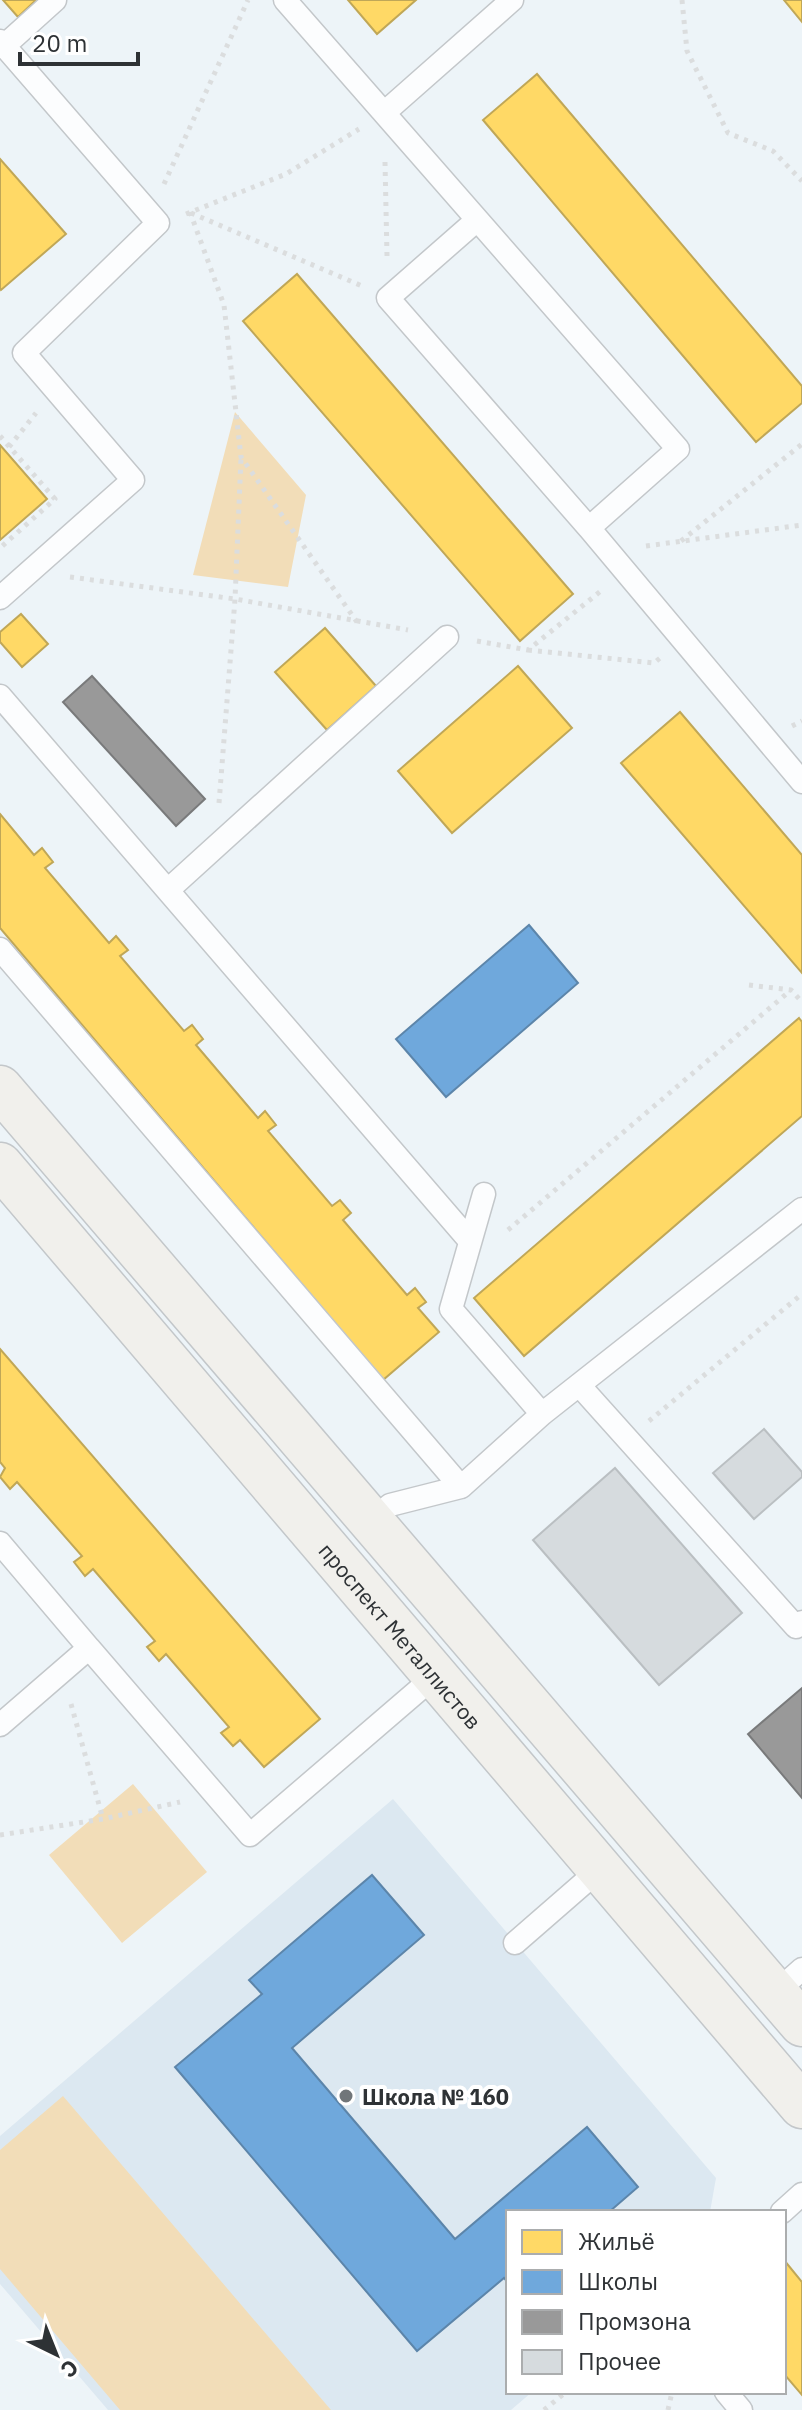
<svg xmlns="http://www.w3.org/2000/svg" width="802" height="2410" font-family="'IBM Plex Sans',sans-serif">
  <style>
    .built { fill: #dce8f1 }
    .green { fill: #f2ddb8 }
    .homes { fill: #ffd966; stroke: #c0a757; stroke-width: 2 }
    .schools { fill: #6fa8dc; stroke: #5c85aa; stroke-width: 2 }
    .industry { fill: #999; stroke: #797a7b; stroke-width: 2 }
    .building { fill: #d6dbde; stroke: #babfc2; stroke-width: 2 }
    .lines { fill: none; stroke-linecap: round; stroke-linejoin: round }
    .lane-casing { stroke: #c3c7ca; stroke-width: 25 }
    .secondary-casing { stroke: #c3c7ca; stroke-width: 47 }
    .path { stroke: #dbddde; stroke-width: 5; stroke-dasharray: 4 6; stroke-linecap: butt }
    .lane { stroke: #fcfdfe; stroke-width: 22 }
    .secondary { stroke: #f1f0ec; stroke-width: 44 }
    .poi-dot { fill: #717679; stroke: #fff; stroke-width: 3 }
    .labels { text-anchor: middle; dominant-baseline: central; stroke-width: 8; stroke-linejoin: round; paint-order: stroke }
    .street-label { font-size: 22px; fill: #2e3235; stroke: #fff }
    .poi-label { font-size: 22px; font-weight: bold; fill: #2e3235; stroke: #fff; text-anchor: start }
  </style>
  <rect width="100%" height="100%" fill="#edf4f8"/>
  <path class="built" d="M393,1799l323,379 -6,34h-202v180h24l-21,18h-403l-108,-126v-148z"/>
  <path class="green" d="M235,412l71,83 -18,92 -95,-12z
    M133,1784l74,88 -85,71 -73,-88z
    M63,2096l268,314h-211l-120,-141v-119z"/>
  <path class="homes" d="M3,0h33l-18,17z
    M348,0h68l-39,34z
    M784,0h18v22z
    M537,74l265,312v17l-46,39 -273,-322z
    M0,159l66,75 -65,56 -1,-2z
    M297,274l276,320 -53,47 -277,-320z
    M0,445l47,54 -47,41z
    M21,614l27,30 -26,23 -22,-25v-10z
    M325,628l51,58 -49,44 -52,-58z
    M518,666l54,62 -120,105 -54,-62z
    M680,712l122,143v118l-181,-210z
    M0,814l34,41 8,-7 11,14 -8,6 64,75 7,-7 12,14 -8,6 64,75 8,-6 11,14 -7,6 62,73 7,-7 11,14 -8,6 64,75 8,-6 11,13 -8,7 64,75 8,-7 11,14 -8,6 21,24 -56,48 -383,-452z
    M799,1018l3,4v94l-278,240 -50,-58z
    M0,1349l320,370 -56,48 -24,-27 -7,6 -12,-13 8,-6 -63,-73 -7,7 -12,-14 8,-6 -62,-72 -8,7 -11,-14 8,-6 -65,-74 -7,7 -10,-12 5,-9 -5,-6z
    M784,2260l18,22v113l-18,-21z"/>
  <path class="schools" d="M529,925l49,58 -132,114 -50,-58z
    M372,1875l52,60 -132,113 163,191 132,-112 51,60 -29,25h-101v71l-4,-5 -87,73 -242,-284 87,-73 -13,-14z"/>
  <path class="industry" d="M92,676l113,123 -29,27 -113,-124z
    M802,1688v110l-54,-64z"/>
  <path class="building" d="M764,1429l38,43v5l-48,42 -41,-46z
    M615,1468l127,145 -83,72 -126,-145z"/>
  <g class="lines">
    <g class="lane-casing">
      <path id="lane" d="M285,0l99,113 128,-113
        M0,41l158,182 -134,130 109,127 -133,118
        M4,46l51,-46
        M384,113l294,336 -89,79 -201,-230 89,-78
        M589,528l213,254
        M0,696l470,545
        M168,890l279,-253
        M0,949l461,538
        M484,1194l-33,115 91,105
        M579,1385l217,242 6,-5
        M371,1522l19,-17 71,-18 81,-73 260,-205
        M0,1543l89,105
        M0,1725l89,-77 161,187 185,-159
        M515,1943l85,-74
        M775,1993l27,-24
        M782,2212l20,-18
        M726,2392l15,18"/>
    </g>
    <g class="secondary-casing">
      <g id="secondary">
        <path d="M0,1088l802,936"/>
        <path id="s1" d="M0,1165l802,941"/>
      </g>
    </g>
    <path class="path" d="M682,0l5,51 41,82 45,18 29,30
      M385,162l2,94
      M164,184l84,-184
      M190,212l34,93 17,152 116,165
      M191,213l171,73
      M186,214l100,-40 73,-45
      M0,436l55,63 -55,49
      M9,447l27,-34
      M681,541l121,-97
      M646,546l156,-21
      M70,577l165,22 173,31
      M477,641l51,9 74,-60
      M528,650l126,13 6,-5
      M792,726l10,-5
      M219,803l16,-204 6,-141
      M749,985l42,5 11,12
      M508,1230l283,-240
      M649,1421l153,-127
      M71,1704l32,115
      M0,1835l103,-16 77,-17
      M544,2410l22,-18
      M668,2410l4,-18"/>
    <use href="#lane" class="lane"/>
    <use href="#secondary" class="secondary"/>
  </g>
  <circle class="poi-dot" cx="346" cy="2096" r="8"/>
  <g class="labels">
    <g class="street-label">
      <text stroke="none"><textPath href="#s1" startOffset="618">проспект Металлистов</textPath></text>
    </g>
    <g class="poi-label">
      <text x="362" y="2096">Школа № 160</text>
    </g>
  </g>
  <rect x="506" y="2210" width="280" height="184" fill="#ffffff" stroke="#abadae" stroke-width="2"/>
  <rect x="522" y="2230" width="40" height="24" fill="#ffd966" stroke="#abadae" stroke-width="2"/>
  <text x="578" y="2250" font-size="24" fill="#2e3235">Жильё</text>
  <rect x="522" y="2270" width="40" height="24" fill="#6fa8dc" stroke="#abadae" stroke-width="2"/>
  <text x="578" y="2290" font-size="24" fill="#2e3235">Школы</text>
  <rect x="522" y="2310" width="40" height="24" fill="#999999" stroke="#abadae" stroke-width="2"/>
  <text x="578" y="2330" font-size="24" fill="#2e3235">Промзона</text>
  <rect x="522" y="2350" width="40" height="24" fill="#d6dbde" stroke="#abadae" stroke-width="2"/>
  <text x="578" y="2370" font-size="24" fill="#2e3235">Прочее</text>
  <g transform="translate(56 2354) rotate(137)" stroke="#ffffff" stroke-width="6" paint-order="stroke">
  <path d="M0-6L14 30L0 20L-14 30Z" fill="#2e3235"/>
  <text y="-12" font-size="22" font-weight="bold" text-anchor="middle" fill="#2e3235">С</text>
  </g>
  <path d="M20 52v12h118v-12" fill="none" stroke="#2e3235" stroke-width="4"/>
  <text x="32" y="52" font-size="24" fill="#2e3235" stroke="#ffffff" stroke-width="6" paint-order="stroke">20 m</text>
</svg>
